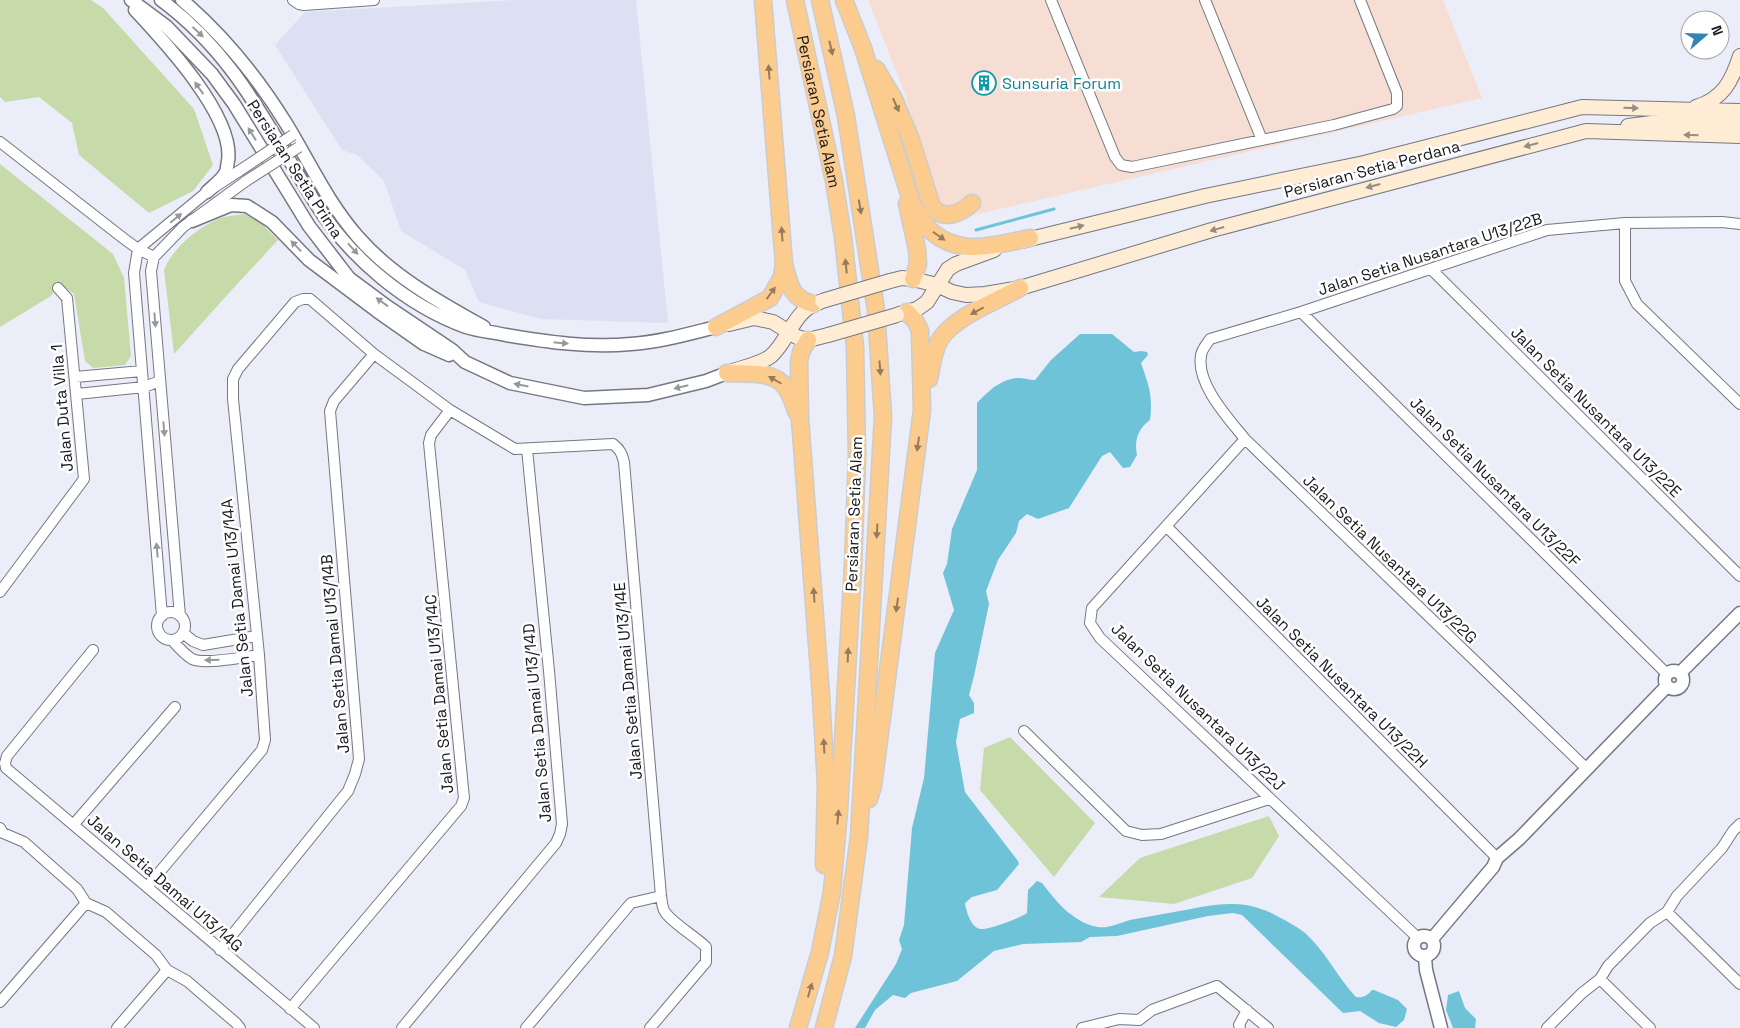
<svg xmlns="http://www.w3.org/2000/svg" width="1740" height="1028" font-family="'Space Grotesk',sans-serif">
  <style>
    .commercial { fill: #f6ded4 }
    .built { fill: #dde0f3 }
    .green { fill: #c7daaa }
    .water { fill: #6fc3d9 }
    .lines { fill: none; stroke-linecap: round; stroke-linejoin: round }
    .stream { stroke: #6fc3d9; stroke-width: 3 }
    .minor-casing { stroke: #757781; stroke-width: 12 }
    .tertiary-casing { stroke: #757781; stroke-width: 15 }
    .secondary-casing { stroke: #757781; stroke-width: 16 }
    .trunk-casing { stroke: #cccccd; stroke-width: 19 }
    .minor { stroke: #fff; stroke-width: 10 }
    .tertiary { stroke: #fff; stroke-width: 12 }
    .secondary { stroke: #feecd4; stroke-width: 14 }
    .trunk { stroke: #fccc8e; stroke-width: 16 }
    .minor-bridge-casing { stroke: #757781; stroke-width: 12; stroke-linecap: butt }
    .secondary-bridge-casing { stroke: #757781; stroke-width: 16; stroke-linecap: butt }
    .minor-bridge { stroke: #fff; stroke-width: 10 }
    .secondary-bridge { stroke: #feecd4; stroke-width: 14 }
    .oneway { fill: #979899 }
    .oneway2 { fill: #957b5b }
    .oneway3 { fill: #968d82 }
    .labels { text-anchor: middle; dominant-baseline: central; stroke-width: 5; stroke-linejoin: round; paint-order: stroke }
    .culture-label { font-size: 16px; fill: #0d838f; stroke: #fff; text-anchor: start }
    .street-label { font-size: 16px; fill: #18191d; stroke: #fff }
  </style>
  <rect width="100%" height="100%" fill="#ebedf9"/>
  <path class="commercial" d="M868,0h575l39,98 -521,120 -22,-12 -34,-112z"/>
  <path class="built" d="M516,0h120l32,323 -127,-4 -62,-17 -14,-32 -64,-39 -17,-50 -27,-26 -15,-5 -67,-105 30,-33z"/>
  <path class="green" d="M0,0h91l12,8 91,101 19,56 -20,26 -44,22 -70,-58 -7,-32 -33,-26 -34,5 -5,-5z
    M0,164l113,90 11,24 7,78 -6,9 -32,3 -8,-7 -11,-67 -15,-11 -8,13 -51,31z
    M245,214l18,11 15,15 -49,53 -55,61 -10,-84c9,-22 32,-41 54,-51 8,-3 19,-4 27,-5z
    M1010,737l85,86 -41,54 -74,-87 4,-42z
    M1269,816l10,20 -27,42 -78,26 -75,-7 41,-39z"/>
  <path class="water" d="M1080,334h32l22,18 7,-1 6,1 1,3 -7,8c8,23 12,32 9,57 -12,9 -16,20 -13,35l-7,12 -7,1 -13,-16 -8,4 -33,52 -31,11 -11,-5 -8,7 -3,12 -18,27 -12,31 3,13 -15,72 -5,19 5,8v10l-14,6 -4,23 9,50 53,69 1,3 -22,26 -25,7 -7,6c1,8 6,25 16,26 8,1 39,-11 46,-16l1,-23 9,-9 5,2c14,18 28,36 51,43 14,4 23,-2 37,-6 14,-3 30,-5 44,-8 30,-5 60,-14 90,-2 9,3 32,16 40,22 21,18 33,45 52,65 7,1 11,-1 16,-7h2l24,10 9,9 -3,11 -8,7 -17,-4 -19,-12 -17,2 -101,-98 -9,-2 -25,3 -91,20 -27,1 -9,5 -58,2 -29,7 -37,30 -46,12 -6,5 -12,-3 -18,15 -10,18h-10l41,-64 6,-15 -3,-9 5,-15 8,-97 12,-50 11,-125 19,-43 -11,-37 4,-9 5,-35 25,-59v-67c12,-12 23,-24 42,-25 5,0 11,2 16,2l16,-20z
    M1459,991l6,17 11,11 -1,9h-22l-7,-18 2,-15z"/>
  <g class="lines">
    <path class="stream" d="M976,230l78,-21"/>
    <g class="minor-casing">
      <path id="minor" d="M293,0l6,4 5,1 70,-5
        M1051,0l64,157 6,8 11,2 202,-42 59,-16 4,-3v-13l-37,-93
        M1205,0l57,140
        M0,142l123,96 15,11 16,8
        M1625,223v58l12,23 103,100
        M1431,269l309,307
        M1301,312l366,362
        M75,377l67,-6
        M77,394l67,-7 16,-6
        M1245,439l-153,169 -2,15 10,15 318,300
        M1166,526l331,332
        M0,592l84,-113 -17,-181 -9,-10
        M157 626a14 14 0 1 1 28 0a14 14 0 1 1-28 0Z
        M162,616l-28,-343 4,-24 69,-57 32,-21
        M180,616l-29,-345 3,-14 29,-30 63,-46
        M183,633l10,8 10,4 54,-9
        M172,640c6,7 12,14 20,19 13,6 52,-2 67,-4
        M93,650l-86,106 -2,7 1,5 308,260
        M1024,731l102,100 16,4 19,-1 108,-35
        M1586,768l-341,-329c-16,-20 -49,-55 -44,-83 0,-6 6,-12 9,-17l91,-27 246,-82 78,-7 97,-1 18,2
        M74,824l101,-117
        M0,828l3,5 21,9 53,47 9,14 20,9 50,43 11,15 20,11 49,42 4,5
        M147,887l115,-137 3,-10 -6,-85 -26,-256v-20l5,-10 57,-67 8,-3h7l64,55 76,56 65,39 98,-5c7,5 9,10 11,18l37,434c1,6 1,12 4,16 7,11 30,24 41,35v15l-56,66
        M1667,912l73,72
        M220,950l128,-159 7,-17 4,-15 -29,-348 4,-10 40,-47
        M1600,979l50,49
        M0,1002l86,-99
        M290,1009l171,-203 3,-8 -35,-355 2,-8 19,-25
        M117,1028l50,-58
        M402,1028l154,-185 4,-9 2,-10 -13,-153 -22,-222
        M526,1028l105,-125 30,-7
        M1082,1028l37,-9 20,1 13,-10 65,-24 51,42
        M1240,1028l-1,-3 8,-15
        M1547,1028l35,-35 18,-14 8,-13 42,-43 17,-11 10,-16 45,-48 11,-17 7,-7"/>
    </g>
    <g class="tertiary-casing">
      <path id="tertiary" d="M131,0l35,26 46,48 22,30 75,122 40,52 39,29 64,43 13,12 45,21 74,15 64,-3 58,-14 21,-8
        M161,0c75,55 107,128 155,204 34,54 90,101 150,123 12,4 27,5 40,8 42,7 82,13 125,9 29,-2 57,-10 85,-17
        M182,0c41,35 76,78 105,125 23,38 41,78 71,112 34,39 81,65 126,90
        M135,10c29,31 100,107 93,151 -1,4 -1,9 -2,11 -4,8 -13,14 -19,20
        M192,221l39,-16 16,1 25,16 37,38 68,51 47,33 25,11
        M1665 680a9 9 0 1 1 18 0a9 9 0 1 1-18 0Z
        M1680,673l60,-60
        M1414 946a10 10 0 1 1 20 0a10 10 0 1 1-20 0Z
        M1432,939l61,-72 4,-9 22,-19 148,-153
        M1425,957l1,13 15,58"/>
    </g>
    <g class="secondary-casing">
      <path id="secondary" d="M1696,107c27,-8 36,-26 44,-51
        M1628,126l32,-4 80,2
        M1022,241l183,-45 159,-33 218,-56 158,4
        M890,281l12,-3 11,1 24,6 15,7 14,3 19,-1 35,-6 192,-58 374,-99 154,5
        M899,314l18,-5 10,-7 21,-33 8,-5 38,-14
        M729,324l25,-6 19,4 24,15 11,3 20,-5
        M730,372c13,-5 31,-8 41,-16 19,-17 22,-46 49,-54"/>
    </g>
    <g class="trunk-casing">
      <g id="trunk">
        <path d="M763,0l21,264c6,20 6,34 29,40"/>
        <path id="s1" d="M795,0l39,181 9,56 12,110 2,109 -4,110 -14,244 -7,82 -12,60 -22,76"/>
        <path d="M820,0l26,116 30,194 7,107 -24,420 -16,119 -19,72"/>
        <path d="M844,0l19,48 50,159c5,7 10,16 16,22 30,29 65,16 101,9"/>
        <path d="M876,69l18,30 17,41 21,67c12,14 28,7 40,-4"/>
        <path d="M907,204l10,45 1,15 -5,15"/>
        <path d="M716,327l54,-29 12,-21 2,-13"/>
        <path d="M808,340l-7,12 -2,10 1,57 21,277 5,89 -2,80"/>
        <path d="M727,373c19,1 48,-3 59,15 5,7 8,17 11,25"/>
        <path d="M929,379c3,-13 4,-29 12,-41 15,-22 56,-37 79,-50"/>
        <path d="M869,799l4,-13 49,-376 -2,-79 -4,-9 -9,-10"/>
      </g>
    </g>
    <use href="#minor" class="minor"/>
    <use href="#tertiary" class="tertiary"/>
    <use href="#secondary" class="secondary"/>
    <use href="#trunk" class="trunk"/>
    <g class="minor-bridge-casing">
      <path id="minor-bridge" d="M239,171l54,-36
        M246,181l53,-34"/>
    </g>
    <g class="secondary-bridge-casing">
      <path id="secondary-bridge" d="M822,301l68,-20
        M828,335l69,-20"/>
    </g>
    <use href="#minor-bridge" class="minor-bridge"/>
    <use href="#secondary-bridge" class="secondary-bridge"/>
  </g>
  <defs><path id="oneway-solid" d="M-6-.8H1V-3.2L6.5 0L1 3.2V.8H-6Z" transform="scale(1.25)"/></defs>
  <g class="oneway">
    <use href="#oneway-solid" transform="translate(198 32) rotate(43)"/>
    <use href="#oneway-solid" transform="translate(199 88) rotate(-125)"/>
    <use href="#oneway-solid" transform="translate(252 134) rotate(-122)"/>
    <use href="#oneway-solid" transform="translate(176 218) rotate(-39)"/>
    <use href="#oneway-solid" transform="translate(296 246) rotate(-134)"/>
    <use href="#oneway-solid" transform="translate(353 249) rotate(48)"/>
    <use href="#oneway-solid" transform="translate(382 302) rotate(-144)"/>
    <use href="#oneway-solid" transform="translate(155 320) rotate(85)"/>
    <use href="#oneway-solid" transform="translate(561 343) rotate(6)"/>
    <use href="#oneway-solid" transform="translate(521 385) rotate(-169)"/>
    <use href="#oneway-solid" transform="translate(681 387) rotate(167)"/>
    <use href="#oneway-solid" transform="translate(164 429) rotate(85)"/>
    <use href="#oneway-solid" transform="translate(157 550) rotate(-95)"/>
    <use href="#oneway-solid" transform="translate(212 660) rotate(179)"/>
  </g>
  <g class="oneway2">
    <use href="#oneway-solid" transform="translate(831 48) rotate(77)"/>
    <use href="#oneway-solid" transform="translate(769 72) rotate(-94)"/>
    <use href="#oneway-solid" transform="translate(896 105) rotate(66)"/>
    <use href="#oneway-solid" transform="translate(860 207) rotate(81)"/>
    <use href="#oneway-solid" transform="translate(782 234) rotate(-94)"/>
    <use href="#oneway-solid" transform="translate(939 236) rotate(35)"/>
    <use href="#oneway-solid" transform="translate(846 266) rotate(-96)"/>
    <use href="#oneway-solid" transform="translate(771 293) rotate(-54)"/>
    <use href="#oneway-solid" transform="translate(977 311) rotate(152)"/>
    <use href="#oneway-solid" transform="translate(880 368) rotate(86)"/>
    <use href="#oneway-solid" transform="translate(775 380) rotate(-150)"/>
    <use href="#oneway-solid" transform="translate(918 444) rotate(98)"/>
    <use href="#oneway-solid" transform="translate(877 531) rotate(93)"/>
    <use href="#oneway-solid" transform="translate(814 595) rotate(-94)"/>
    <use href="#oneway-solid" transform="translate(897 605) rotate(98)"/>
    <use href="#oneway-solid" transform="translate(848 655) rotate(-87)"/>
    <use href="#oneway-solid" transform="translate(824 746) rotate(-93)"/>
    <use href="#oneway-solid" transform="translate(838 817) rotate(-85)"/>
    <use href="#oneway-solid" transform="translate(810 990) rotate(-74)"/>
  </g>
  <g class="oneway3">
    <use href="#oneway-solid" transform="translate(1631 108) rotate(1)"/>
    <use href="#oneway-solid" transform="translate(1691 135) rotate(-178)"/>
    <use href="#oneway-solid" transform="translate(1531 145) rotate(165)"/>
    <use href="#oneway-solid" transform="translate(1373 186) rotate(165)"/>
    <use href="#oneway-solid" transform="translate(1077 227) rotate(-14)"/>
    <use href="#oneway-solid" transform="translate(1217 229) rotate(164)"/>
  </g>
  <defs>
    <g id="building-ring" transform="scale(1.25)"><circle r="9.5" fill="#fff" stroke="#0f9aa8" stroke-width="1.5"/><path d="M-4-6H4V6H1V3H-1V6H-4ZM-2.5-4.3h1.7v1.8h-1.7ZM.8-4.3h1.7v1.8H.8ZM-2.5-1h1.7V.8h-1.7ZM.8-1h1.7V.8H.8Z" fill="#0f9aa8"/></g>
  </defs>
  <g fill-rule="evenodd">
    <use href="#building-ring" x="984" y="83"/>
  </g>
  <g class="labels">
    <g class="culture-label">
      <text x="1002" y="83">Sunsuria Forum</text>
    </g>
    <g class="street-label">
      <text stroke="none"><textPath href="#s1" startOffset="114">Persiaran Setia Alam</textPath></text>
      <text transform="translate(295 169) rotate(57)">Persiaran Setia Prima</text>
      <text transform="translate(1372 169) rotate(-15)">Persiaran Setia Perdana</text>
      <text transform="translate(1430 254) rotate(-18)">Jalan Setia Nusantara U13/22B</text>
      <text transform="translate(62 408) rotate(-95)">Jalan Duta Villa 1</text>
      <text transform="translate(1596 412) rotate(45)">Jalan Setia Nusantara U13/22E</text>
      <text transform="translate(1495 482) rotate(45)">Jalan Setia Nusantara U13/22F</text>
      <text transform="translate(854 514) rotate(-88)">Persiaran Setia Alam</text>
      <text transform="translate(1390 559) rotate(44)">Jalan Setia Nusantara U13/22G</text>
      <text transform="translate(237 598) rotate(-96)">Jalan Setia Damai U13/14A</text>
      <text transform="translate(335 654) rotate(-95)">Jalan Setia Damai U13/14B</text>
      <text transform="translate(628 681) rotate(-95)">Jalan Setia Damai U13/14E</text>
      <text transform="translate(1342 682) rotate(45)">Jalan Setia Nusantara U13/22H</text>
      <text transform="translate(439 694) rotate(-95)">Jalan Setia Damai U13/14C</text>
      <text transform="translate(1198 707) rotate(44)">Jalan Setia Nusantara U13/22J</text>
      <text transform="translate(537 723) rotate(-95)">Jalan Setia Damai U13/14D</text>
      <text transform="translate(165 883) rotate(41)">Jalan Setia Damai U13/14G</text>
    </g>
  </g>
  <g transform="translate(1705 35) rotate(70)"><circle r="24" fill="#ffffff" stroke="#a3a3a5"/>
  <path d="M0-4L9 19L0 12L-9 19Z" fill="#3384b5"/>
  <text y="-8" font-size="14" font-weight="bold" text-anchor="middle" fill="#18191d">N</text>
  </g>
</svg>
